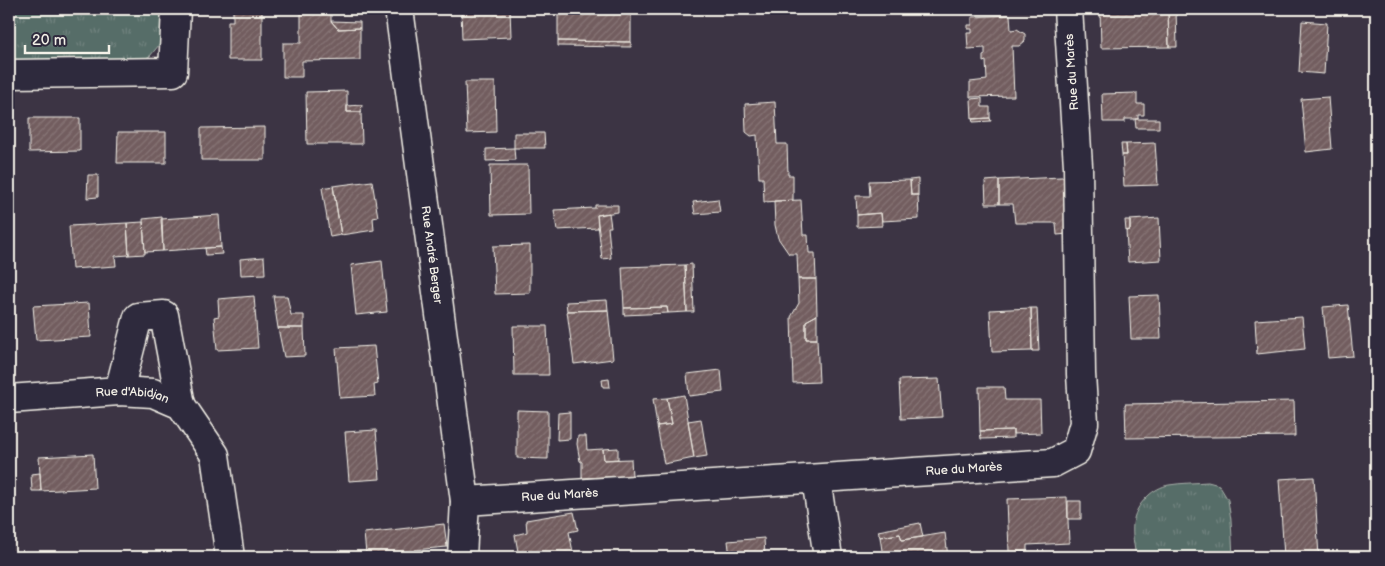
<svg xmlns="http://www.w3.org/2000/svg" width="1385" height="566" font-family="'Balsamiq Sans',sans-serif">
  <style>
    .grass { fill: url(#grass-tufts); stroke: #a6afa8 }
    .building { fill: url(#building-hatch); stroke: #f4f1e8 }
    .lines { fill: none; stroke-linecap: round; stroke-linejoin: round }
    .minor-casing { stroke: #f4f1e8; stroke-width: 31 }
    .minor { stroke: #2f2a3d; stroke-width: 28 }
    .labels { text-anchor: middle; dominant-baseline: central; stroke-width: 4.5; stroke-linejoin: round; paint-order: stroke }
    .street-label { font-size: 12px; fill: #f4f1e8; stroke: #2f2a3d }
  </style>
  <defs>
    <pattern id="grass-tufts" width="24" height="20" patternUnits="userSpaceOnUse" patternTransform="scale(1.25)"><rect width="24" height="20" fill="#576d68"/><path d="M3 7l-1-3M5 7V3M7 7l1-3M15 17l-1-3M17 17v-4M19 17l1-3" fill="none" stroke="#70827e"/></pattern>
    <pattern id="building-hatch" width="6" height="6" patternUnits="userSpaceOnUse" patternTransform="scale(1.25)"><rect width="6" height="6" fill="#725d5f"/><path d="M-1 1l2-2M0 6l6-6M5 7l2-2" fill="none" stroke="#877576"/></pattern>
  </defs>
  <rect width="100%" height="100%" fill="#3c3444"/>
  <filter id="ink" filterUnits="userSpaceOnUse"><feTurbulence type="fractalNoise" baseFrequency=".02" numOctaves="2"/><feDisplacementMap in="SourceGraphic" scale="10" xChannelSelector="R" yChannelSelector="G"/><feConvolveMatrix kernelMatrix="1 2 1 2 8 2 1 2 1" color-interpolation-filters="sRGB"/></filter>
  <g filter="url(#ink)">
    <path class="grass" d="M9,9h155v30l-14,17 -11,5 -130,2z
      M1208,482l11,3 9,15 3,20 2,37h-97c-4,-25 -8,-42 12,-61 5,-5 14,-10 21,-11 12,-2 26,-2 39,-3z"/>
    <path class="building" d="M233,9h29v51h-34v-39h5z
      M301,9h30v12l7,8 22,-1v32l-58,1v16h-19v-34h18z
      M461,9h49l1,28 -49,2z
      M558,9h73v33l-73,-1z
      M1100,9h68l1,38 -68,1z
      M1168,9h8l1,38h-8z
      M1010,15l1,15 6,-1 8,5v7l-6,5h-7l2,50 -44,1v-15l17,-2 -1,-19 -3,1v-6l2,-1v-7l-17,1 -1,-16h5v-4h-4v-4h4v-8z
      M331,21l29,1v6l-22,1z
      M1302,21l25,2 -3,51 -25,-2z
      M558,41l73,1v5l-73,-1z
      M465,82h30l1,50 -29,1z
      M347,91v21h14l1,32h-55l-1,-52z
      M1137,93v11h7v11h-6v4h-13v3h-22l-1,-28z
      M1328,97l4,52 -26,3 -5,-53z
      M982,98v9h8v11l-18,1 -1,-20z
      M775,102l2,42h10l1,31h5v25l-29,2 -1,-24h-4l-2,-43 -6,1 -5,-4 -1,-28z
      M362,105l-1,7h-14v-6z
      M29,118h51v33l-51,1z
      M990,118l1,3 -18,1 -1,-3z
      M1135,119h24v9h-23z
      M265,127v33h-64v-32z
      M118,132h48v31h-49z
      M514,133h30l1,15h-31z
      M1155,143l3,42 -34,1 -2,-31h5l-1,-11z
      M1121,144h5l1,11h-5z
      M514,148l1,12 -29,1v-12z
      M490,165h38l1,49 -38,1z
      M88,175h10v22l-11,1z
      M1061,177h6l1,57 -11,1 -1,-12h-41l-2,-19h-14v-24z
      M918,179v16h-7l-1,-15z
      M910,180l1,15h7l1,24 -37,2 -1,-8 -24,2 -1,-19h14l-1,-15z
      M999,180v24h-13l-1,-23z
      M372,181l6,36 -5,1 1,12 -33,5 -8,-49z
      M333,186l8,49 -11,2 -8,-49z
      M718,199l2,13 -25,2 -2,-12z
      M801,200l2,35h5l1,18h6l1,26h-18l-1,-25h-8l-11,-16 -3,-13 -1,-24z
      M595,205h23v7l-21,3 1,13 -41,2 -3,-20 41,-2z
      M609,213l2,14h-3l3,31 -9,1 -5,-44z
      M881,213l1,13 -25,1v-12z
      M219,215l2,32 -58,4 -2,-32z
      M162,217l1,34 -18,1 -2,-33z
      M1159,218l2,42 -33,2 -2,-31 4,-1v-10z
      M1125,220h5v10l-4,1z
      M143,222l2,32 -16,1 -2,-32z
      M127,223l2,32 -14,1 1,10 -44,3 -3,-43z
      M530,245v48l-35,1 -2,-48z
      M221,247l1,7 -16,1 -1,-7z
      M264,257l1,17 -24,1 -1,-16z
      M382,261l5,51 -31,3 -5,-50z
      M692,264l2,48h-7l-2,-47z
      M685,265l2,47 -19,1 -1,-6 -43,1 -2,-41z
      M798,279h18l1,36 -11,6v18h11l2,43 -26,1 -2,-66 8,-14z
      M1159,295l2,44h-30l-2,-43z
      M254,296l4,52 -41,2 -3,-33 5,-1 -1,-17z
      M273,296h14l4,19h13v13h-26z
      M607,300l1,10 -41,1 -1,-9z
      M89,303l2,34 -55,3 -3,-34z
      M1348,305l5,51 -25,2 -5,-51z
      M667,307l1,6 -44,2v-7z
      M1031,308l1,43 -40,1 -2,-42z
      M1031,308h6l2,43h-7z
      M608,310l5,49 -39,5 -7,-53z
      M817,315v24h-11v-18z
      M1302,317l3,32 -48,5 -2,-34z
      M513,326h34l2,49h-35z
      M278,328h26l1,28 -21,1z
      M374,346l4,38 -4,1 1,11 -35,2 -4,-50z
      M721,370l2,22 -34,4 -2,-22z
      M609,379l1,8h-7l-1,-7z
      M939,379l3,38 -41,2 -2,-39z
      M979,387h25l1,13h35l1,33 -28,1v-4l-33,1z
      M684,395l10,63 -30,6 -7,-38 15,-2 -5,-26z
      M667,398l5,26 -15,2 -4,-27z
      M1294,401l1,35 -169,2 -1,-34z
      M517,410l31,1v48l-31,-1z
      M570,412v27l-13,1 1,-27z
      M701,419l6,37 -13,2 -6,-37z
      M376,430l4,49 -31,2 -4,-49z
      M1013,430v8l-32,1 -1,-8z
      M578,436h8l1,14 16,-1 1,11 27,-1 1,17 -50,2v-16l-2,-1 -3,-17z
      M618,448v11l-14,1 -1,-11z
      M93,454l2,34 -54,3 -2,-34z
      M40,473l1,18h-9l-1,-17z
      M1314,477l5,80h-35l-5,-78z
      M1067,497l2,46 -42,2v7h-18l-2,-53z
      M1068,501h13v18h-13z
      M574,512l4,18 -9,2 5,25h-55l-4,-22 12,-3 -1,-12z
      M920,523l3,14 -21,3 -2,-6 -20,3 -2,-6z
      M444,524l3,23 -33,3 1,7h-64v-1l15,-2 -2,-21z
      M945,533l3,24h-65l-3,-20 20,-3 2,6z
      M764,538l1,19h-35l-2,-16z"/>
    <g class="lines">
      <g class="minor-casing">
        <g id="minor">
          <path id="s1" d="M399,9l66,492"/>
          <path d="M9,74l164,-2 3,-63"/>
          <path d="M119,391l19,-74 26,-2 17,90"/>
          <path id="s2" d="M9,399l110,-8 34,2 28,12 34,50 15,102"/>
          <path d="M816,479l12,78"/>
          <path id="s3" d="M462,557l3,-56 588,-38 23,-12 8,-28 -3,-49 -3,-208 -10,-157"/>
        </g>
      </g>
      <use href="#minor" class="minor"/>
    </g>
  </g>
  <g class="labels">
    <g class="street-label">
      <text transform="translate(1072 72) rotate(-94)">Rue du Marès</text>
      <text stroke="none"><textPath href="#s1" startOffset="248">Rue André Berger</textPath></text>
      <text stroke="none"><textPath href="#s2" startOffset="124">Rue d'Abidjan</textPath></text>
      <text stroke="none"><textPath href="#s3" startOffset="556">Rue du Marès</textPath></text>
      <text stroke="none"><textPath href="#s3" startOffset="151">Rue du Marès</textPath></text>
    </g>
  </g>
  <rect width="1385" height="566" fill="none" stroke="#2f2a3d" stroke-width="30"/>
  <rect x="15" y="15" width="1355" height="536" fill="none" stroke="#f4f1e8" stroke-width="2" filter="url(#ink)"/>
  <path d="M25 45v8h84v-8" fill="none" stroke="#f4f1e8" stroke-width="2.5"/>
  <text x="32" y="45" font-size="15" fill="#f4f1e8" stroke="#2f2a3d" stroke-width="4" paint-order="stroke">20 m</text>
</svg>
